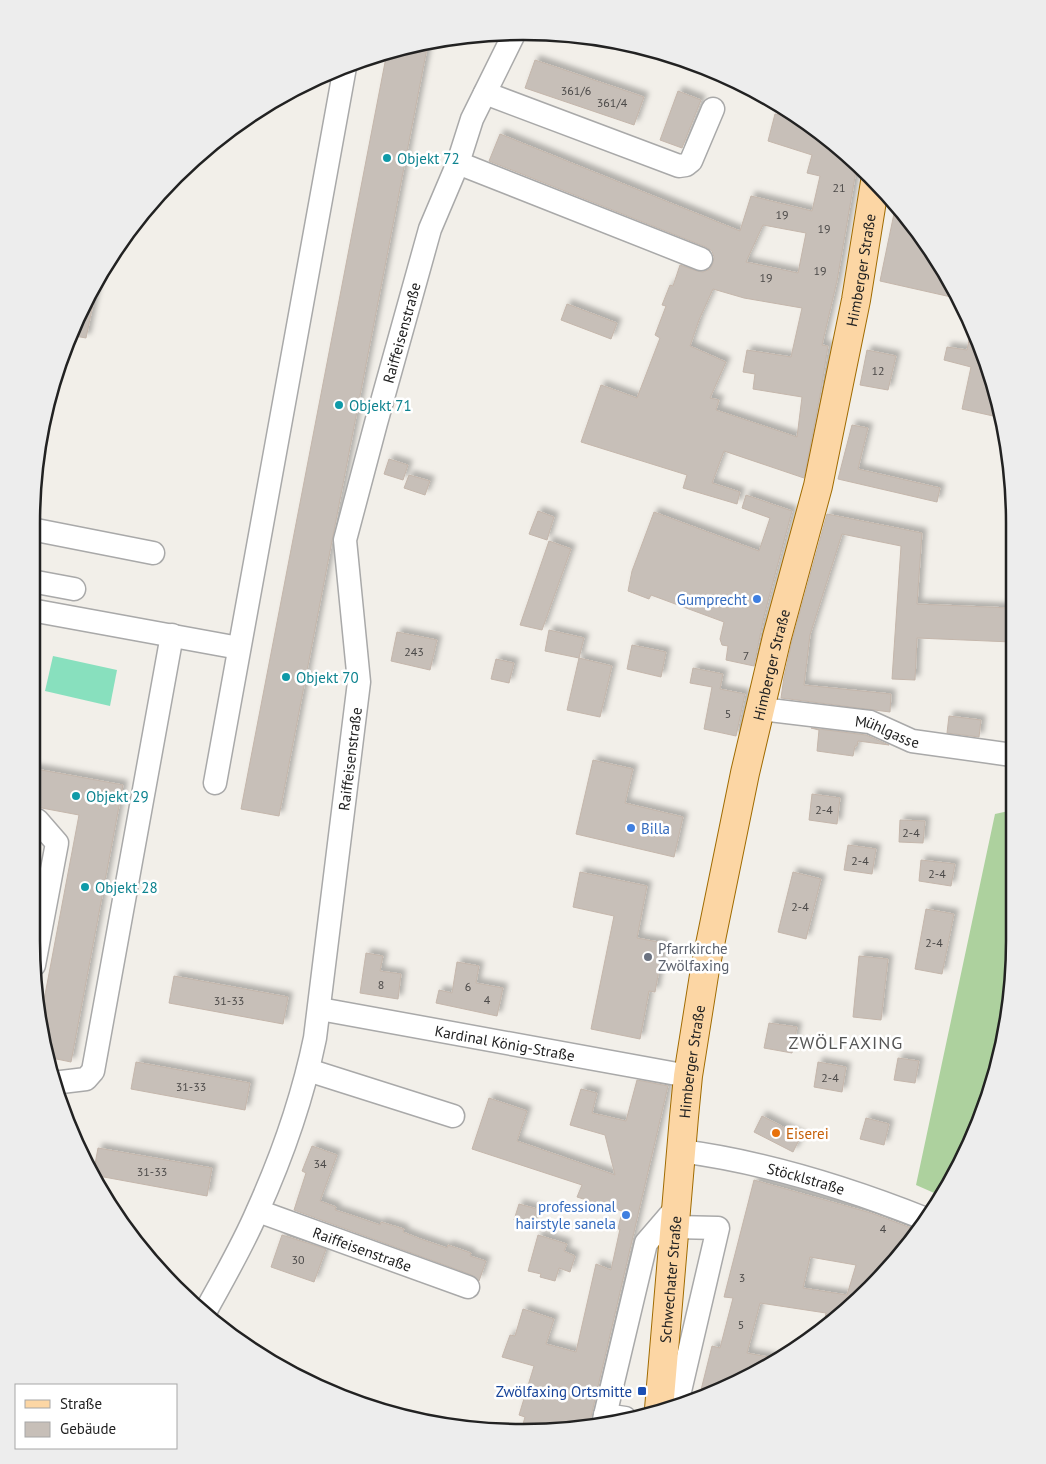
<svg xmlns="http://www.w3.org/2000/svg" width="1046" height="1464" font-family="'PT Sans',sans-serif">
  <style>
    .forest { fill: #add19e }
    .pitch { fill: #88e0be }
    .building { fill: #c7bfb8; stroke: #c4b6ab; fill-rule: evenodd; filter: url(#shadow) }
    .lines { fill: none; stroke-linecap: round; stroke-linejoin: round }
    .minor-casing { stroke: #a9a9a9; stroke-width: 25 }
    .major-casing { stroke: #a06b00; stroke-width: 30 }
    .minor { stroke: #fff; stroke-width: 22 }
    .major { stroke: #fcd6a4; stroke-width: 28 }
    .culture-dot { fill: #0f9aa8; stroke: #fff; stroke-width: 2 }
    .shop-dot { fill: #3f7fe0; stroke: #fff; stroke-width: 2 }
    .worship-dot { fill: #6b7280; stroke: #fff; stroke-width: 2 }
    .food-dot { fill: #e8710a; stroke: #fff; stroke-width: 2 }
    .transit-dot { fill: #1a4fb4; stroke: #fff; stroke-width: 2 }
    .labels { text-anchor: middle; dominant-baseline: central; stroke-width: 5; stroke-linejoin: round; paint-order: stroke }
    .number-label { font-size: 12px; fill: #4b4948 }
    .culture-label { font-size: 15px; fill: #0d838f; stroke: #fff; text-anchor: start }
    .street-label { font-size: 15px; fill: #222; stroke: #fff }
    .shop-label { font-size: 15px; fill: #366cbe; stroke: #fff; text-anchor: end }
    .worship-label { font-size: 15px; fill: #5b616d; stroke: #fff; text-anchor: start }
    .food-label { font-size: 15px; fill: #c56008; stroke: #fff; text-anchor: start }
    .transit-label { font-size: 15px; fill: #164399; stroke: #fff; text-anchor: end }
    .quarter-label { font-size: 18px; letter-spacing: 1px; fill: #555; stroke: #fff }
    .rim { fill: none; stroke: #222; stroke-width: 2.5 }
  </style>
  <defs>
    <filter id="shadow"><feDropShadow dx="4.5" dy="-4.5" stdDeviation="2.5" flood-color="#0004"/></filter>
  </defs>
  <rect width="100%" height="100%" fill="#f2efe9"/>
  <path class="forest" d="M1013,810l1,141 -17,81 7,1 -6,35 -34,90 -23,38 -25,-11 79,-371z"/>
  <path class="pitch" d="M53,656l64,14 -7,36 -65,-15z"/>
  <path class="building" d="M428,43l-149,773 -38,-7 146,-757z
    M535,60l109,37 -10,28 -109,-37z
    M678,91l23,9 -19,48 -22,-8z
    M775,114l24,5 24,14 34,32 -20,116 -15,64 6,1 -8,50 -16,82 -80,-27 -12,32 28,9 -3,12 -54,-16 4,-13 -106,-33 20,-57 36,13 23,-60 -5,-3 11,-29 -4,-1 8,-20 3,1 7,-21 17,6 6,1 7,-3 3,-6 1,-6 -2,-6 -6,-4 -217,-86 11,-27 240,97 11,-35 61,15 8,-35 -13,-3 5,-18 -44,-14zM763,225l43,8 -8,40 -52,-11zM713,289l31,9 58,10 -11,49 -44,-7 -4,22 12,2 -2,15 49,8 -5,40 -81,-27 3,-10 -9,-2 16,-36 -36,-16 9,-26z
    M896,204l12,18 52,77 -80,-18z
    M91,289l5,1 -10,48 -17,-3z
    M567,304l50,19 -6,16 -50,-19z
    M972,325l26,70 4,23 -40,-9 9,-42 -27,-7 3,-13 20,3z
    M867,350l29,6 -8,34 -28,-5z
    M852,425l16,3 -10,41 82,19 -3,14 -99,-23z
    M389,459l19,6 -5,15 -19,-6z
    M409,475l21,6 -5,14 -21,-7z
    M746,495l46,16 -28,105 -10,50 -28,-6 2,-14 -6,-1 -2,-6 4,-17 -73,-27 -2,4 -21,-8 4,-20 22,-59 105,39 11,-33 -28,-10z
    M538,511l16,6 -7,23 -18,-6z
    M827,514l95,19 -5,71 94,4 1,34 -95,-4 -2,42 -23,-1 9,-133 -59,-12 -32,101 -6,50 87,9 -1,18 -109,-14 3,-21 8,-36z
    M549,541l22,8 -29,81 -22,-5z
    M549,630l35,8 -5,20 -34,-7z
    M397,632l40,8 -7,30 -39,-9z
    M632,645l34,7 -5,25 -34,-8z
    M579,658l33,8 -12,51 -33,-7z
    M496,659l18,4 -5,20 -18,-4z
    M693,668l30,6 -3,15 25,5 -9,42 -32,-7 8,-42 -22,-4z
    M949,716l32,4 -2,17 -32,-4z
    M811,728l55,7 23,10 -31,-4 -1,5h-2l-2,10 -36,-5 2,-21z
    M593,760l40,9 -8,34 58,14 -9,40 -98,-23z
    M31,768l92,17 -52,277 -24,-5 -6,-41 38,-201 -48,-9z
    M812,794l28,4 -3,26 -28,-4z
    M900,820l25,1 -2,22 -24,-1z
    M848,845l28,4 -4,25 -28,-4z
    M921,860l34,4 -4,22 -32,-5z
    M580,872l67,14 -10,52 27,5 -9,49 -6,-1 -9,48 -49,-10 23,-113 -41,-9z
    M793,872l28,7 -15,60 -28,-7z
    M926,909l28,5 -12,60 -27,-5z
    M366,953l17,3 -3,15 21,3 -3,25 -38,-6z
    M859,956l29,3 -7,61 -28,-3z
    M457,962l22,4 -3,17 27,5 -6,28 -61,-13 3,-13 13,3z
    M174,976l114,21 -5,27 -114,-21z
    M769,1023l28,4 -5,26 -28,-5z
    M898,1058l21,3 -4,22 -21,-3z
    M136,1062l114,21 -5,27 -114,-21z
    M818,1062l28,5 -4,25 -28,-5z
    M637,1080l31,6 -78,335v7l-69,3 4,-14 -6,-2 15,-49 -32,-9 8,-22 5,1 8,-27 31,10 -8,25 30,8 20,-88 15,6 9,-41h-2l4,-18 -45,-14 5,-12 -110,-36 17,-51 38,13 -10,30 98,34 -10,-40 -35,-10 11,-36 16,4 -5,20 34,8z
    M762,1116l39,20 -8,16 -39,-20z
    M866,1118l23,6 -5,21 -24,-6z
    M312,1146l25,9 -17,46 16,6 -1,3 16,5 29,10 1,-3 23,7 -1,3 15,6 29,10 1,-3 23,8 -1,3 16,5 -7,20 -7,-6 -178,-65 12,-37 -4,-2z
    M98,1148l114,20 -5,28 -114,-21z
    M754,1180l117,33 48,18 -6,10 -66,70 -24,18 3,-16 -66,-10 -13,50 32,6 -68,36 -12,3 13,-52 8,2 13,-50 -9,-1zM810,1257l46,8 -9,30 -44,-7z
    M519,1204l18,5 -5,16 -18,-5z
    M282,1235l44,14 -12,33 -43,-15z
    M538,1235l29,9 -3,7 11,5 -5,16 -11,-4 -4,13 -15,-4 1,-3 -13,-3z"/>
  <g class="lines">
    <g class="minor-casing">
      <g id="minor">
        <path d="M485,93l194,73 7,-1 5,-4 22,-52"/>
        <path d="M458,163l243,96"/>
        <path d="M31,529l122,24"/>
        <path d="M31,581l43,8"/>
        <path d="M31,610l208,38"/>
        <path id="s1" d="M761,709l109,13 42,19 100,14"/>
        <path d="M215,783l130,-716"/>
        <path d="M31,819l6,1 20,23 -23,122"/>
        <path id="s2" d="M320,1009l368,67"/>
        <path d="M308,1070l145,46"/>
        <path d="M53,1083l33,-4 7,-8 79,-436"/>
        <path id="s3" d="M681,1151c84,11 167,37 245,68"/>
        <path id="s4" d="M258,1211l210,76"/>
        <path d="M675,1227l43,1 -41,176"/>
        <path id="s5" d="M204,1314c18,-33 38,-67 53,-102 24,-53 46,-116 58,-174l44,-356 -14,-142 31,-117 54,-194 28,-66 14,-44 42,-85"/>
        <path d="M605,1415l20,3"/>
        <path d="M603,1424l43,-181 31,-36"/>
      </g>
    </g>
    <g class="major-casing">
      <g id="major">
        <path id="s6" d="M659,1409l25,-292 4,-41 17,-107 40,-196 32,-136 41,-151 38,-186 19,-118"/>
      </g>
    </g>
    <use href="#minor" class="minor"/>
    <use href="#major" class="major"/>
  </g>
  <g class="culture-dot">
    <circle cx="387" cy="158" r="5"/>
    <circle cx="339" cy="405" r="5"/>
    <circle cx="286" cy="677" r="5"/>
    <circle cx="76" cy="796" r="5"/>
    <circle cx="85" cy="887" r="5"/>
  </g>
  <g class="shop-dot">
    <circle cx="757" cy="599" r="5"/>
    <circle cx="631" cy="828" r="5"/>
    <circle cx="626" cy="1215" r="5"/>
  </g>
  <circle class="worship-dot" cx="648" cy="957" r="5"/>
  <circle class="food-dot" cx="776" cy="1133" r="5"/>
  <rect class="transit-dot" x="637" y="1386" width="10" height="10" rx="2.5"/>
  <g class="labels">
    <g class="number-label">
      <text x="576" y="90">361/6</text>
      <text x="612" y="102">361/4</text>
      <text x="839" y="187">21</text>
      <text x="782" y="214">19</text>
      <text x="824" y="228">19</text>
      <text x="820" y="270">19</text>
      <text x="766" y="277">19</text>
      <text x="878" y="370">12</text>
      <text x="414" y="651">243</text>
      <text x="746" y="655">7</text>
      <text x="728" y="713">5</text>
      <text x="824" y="809">2-4</text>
      <text x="911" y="832">2-4</text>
      <text x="860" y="860">2-4</text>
      <text x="937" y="873">2-4</text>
      <text x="800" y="906">2-4</text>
      <text x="934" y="942">2-4</text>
      <text x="381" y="984">8</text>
      <text x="468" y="986">6</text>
      <text x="487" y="999">4</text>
      <text x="229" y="1000">31-33</text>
      <text x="830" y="1077">2-4</text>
      <text x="191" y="1086">31-33</text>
      <text x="320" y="1163">34</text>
      <text x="152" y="1171">31-33</text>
      <text x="883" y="1228">4</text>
      <text x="298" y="1259">30</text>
      <text x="742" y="1277">3</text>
      <text x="741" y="1324">5</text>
    </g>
    <g class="culture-label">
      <text x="397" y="158">Objekt 72</text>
      <text x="349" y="405">Objekt 71</text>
      <text x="296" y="677">Objekt 70</text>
      <text x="86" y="796">Objekt 29</text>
      <text x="95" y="887">Objekt 28</text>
    </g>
    <g class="street-label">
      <text stroke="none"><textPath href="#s6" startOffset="1159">Himberger Straße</textPath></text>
      <text stroke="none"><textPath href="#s5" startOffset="1015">Raiffeisenstraße</textPath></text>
      <text stroke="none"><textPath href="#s6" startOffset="754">Himberger Straße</textPath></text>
      <text stroke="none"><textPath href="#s1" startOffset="129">Mühlgasse</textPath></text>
      <text stroke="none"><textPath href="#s5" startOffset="580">Raiffeisenstraße</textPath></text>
      <text stroke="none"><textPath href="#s2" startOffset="188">Kardinal König-Straße</textPath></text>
      <text stroke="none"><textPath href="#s6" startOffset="349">Himberger Straße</textPath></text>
      <text stroke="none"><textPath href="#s3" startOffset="128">Stöcklstraße</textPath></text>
      <text stroke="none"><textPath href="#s4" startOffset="111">Raiffeisenstraße</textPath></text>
      <text stroke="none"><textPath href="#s6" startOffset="130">Schwechater Straße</textPath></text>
    </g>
    <g class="shop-label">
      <text x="747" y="599">Gumprecht</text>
      <text x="641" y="828" text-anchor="start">Billa</text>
      <text x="616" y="1206">professional<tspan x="616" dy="17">hairstyle sanela</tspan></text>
    </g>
    <g class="worship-label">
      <text x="658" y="948">Pfarrkirche<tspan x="658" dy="17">Zwölfaxing</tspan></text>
    </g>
    <g class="food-label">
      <text x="786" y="1133">Eiserei</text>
    </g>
    <g class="transit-label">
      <text x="632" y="1391">Zwölfaxing Ortsmitte</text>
    </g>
    <g class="quarter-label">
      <text x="846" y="1042">ZWÖLFAXING</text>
    </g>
  </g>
  <path d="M0 0H1046V1464H0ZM523 40H523A483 483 0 0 1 1006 523V941A483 483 0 0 1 523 1424H523A483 483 0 0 1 40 941V523A483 483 0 0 1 523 40Z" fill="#ededed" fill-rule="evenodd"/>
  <path class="rim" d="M523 40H523A483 483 0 0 1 1006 523V941A483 483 0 0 1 523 1424H523A483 483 0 0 1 40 941V523A483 483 0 0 1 523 40Z"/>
  <rect x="15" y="1384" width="162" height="65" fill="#ffffff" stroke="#a7a7a7"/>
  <rect x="25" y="1400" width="25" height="8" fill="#fcd6a4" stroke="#a7a7a7"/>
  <text x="60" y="1409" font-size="15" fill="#222222">Straße</text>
  <rect x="25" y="1422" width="25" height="15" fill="#c7bfb8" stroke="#a7a7a7"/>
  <text x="60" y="1434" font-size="15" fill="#222222">Gebäude</text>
</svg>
